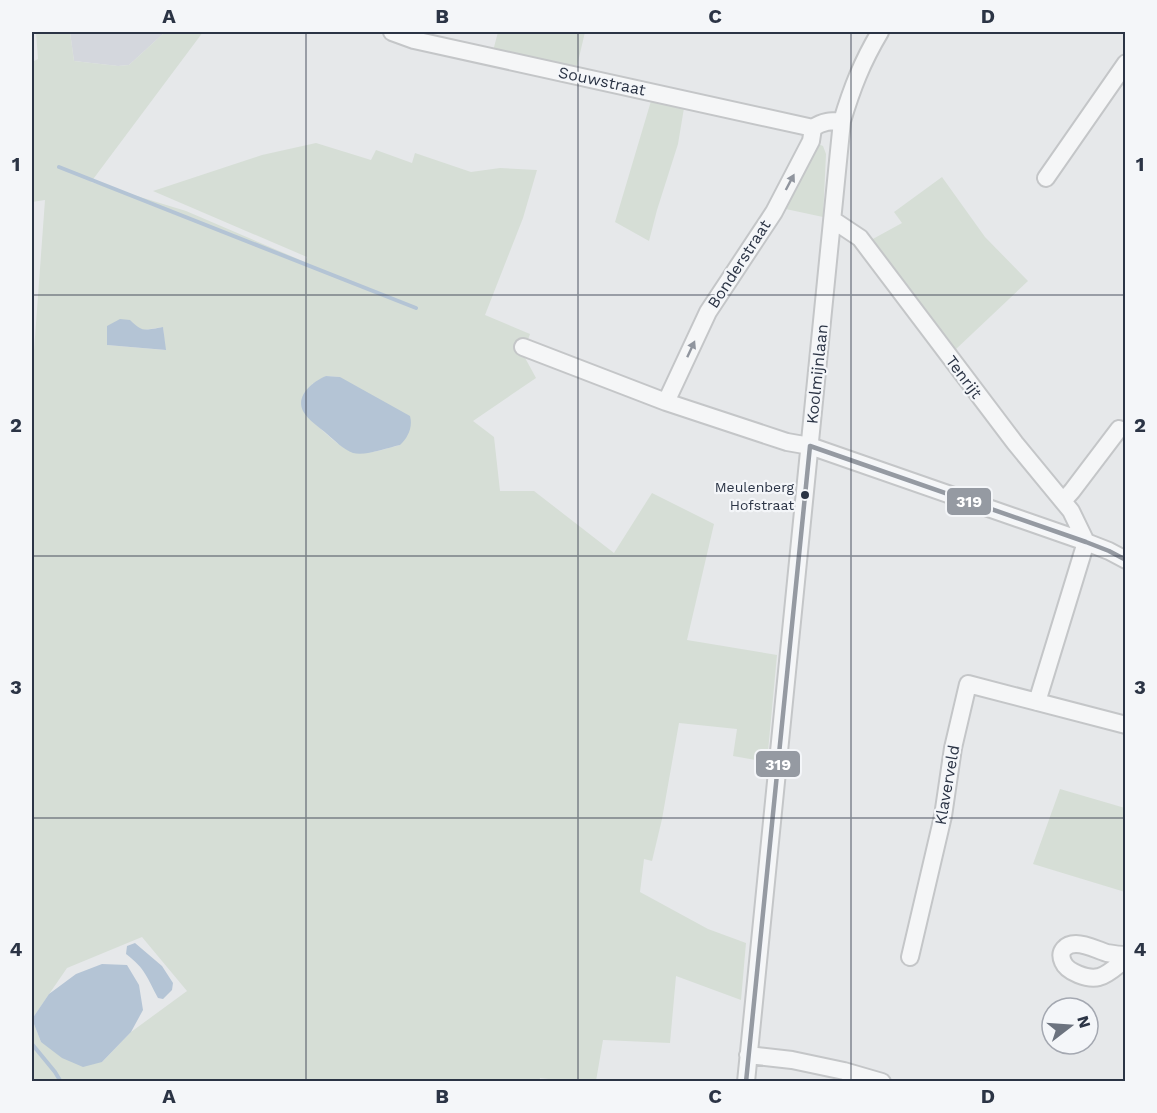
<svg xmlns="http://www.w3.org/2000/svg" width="1157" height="1113" font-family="'Work Sans',sans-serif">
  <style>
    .built { fill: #d4d7dd }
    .green { fill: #d6ded6; fill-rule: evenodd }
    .water { fill: #b4c4d5 }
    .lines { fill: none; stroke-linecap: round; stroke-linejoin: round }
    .stream { stroke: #b4c4d5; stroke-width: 4 }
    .minor-casing { stroke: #c4c6c8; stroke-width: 20 }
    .minor { stroke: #f5f6f7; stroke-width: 16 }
    .bus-1-casing { stroke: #f4f6f9; stroke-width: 9 }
    .bus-1 { stroke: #959aa2; stroke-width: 4.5 }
    .oneway { fill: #90959e }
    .grid { fill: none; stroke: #2b3445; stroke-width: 1.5; stroke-opacity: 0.55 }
    .bus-dot { fill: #2b3445; stroke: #f4f6f9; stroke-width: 2 }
    .labels { text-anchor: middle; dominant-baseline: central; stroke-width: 4.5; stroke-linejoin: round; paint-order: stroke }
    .bus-label { font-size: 14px; fill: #2b3445; stroke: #f4f6f9; text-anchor: end }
    .street-label { font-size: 16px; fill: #2b3445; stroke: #f4f6f9 }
    .line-badge { stroke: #f4f6f9; stroke-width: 2 }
    .badge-label { font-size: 16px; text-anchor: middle; font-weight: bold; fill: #fff }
    .neatline { fill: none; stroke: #2b3445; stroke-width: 2 }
    .grid-label { font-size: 20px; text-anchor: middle; font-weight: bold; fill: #2b3445 }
  </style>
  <rect width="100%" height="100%" fill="#e6e8ea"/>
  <path class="built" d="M70,32h95l-36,33 -11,1 -44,-5z"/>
  <path class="green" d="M36,32h34l4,29 44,5 11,-1 36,-33h38l-112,150 95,29 119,51 2,-5 -154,-66 109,-36 54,-12 55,17 5,-10 36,13 3,-10 56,19 29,-4 37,2 -14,48 -38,97 45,19 -7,20 13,24 -63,43 21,16 6,54h34l80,62 38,-60 62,31 -27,116 90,15 -10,107 -34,-6 4,-27 -58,-6 -17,96 -10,42 -8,-2 -4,33 68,37 38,14 -5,57 -65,-24 -6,67 -67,-3 -7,41h-31l-25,-3 -1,4 -507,-1v-703l13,-178 -13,2v-140l6,-3zM163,327l2,23 -58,-5 31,-16 6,1zM326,376l14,1 60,68c-12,3 -26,8 -38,8 -18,2 -41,-25 -54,-36l4,-33zM142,937l45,54 -56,41 -29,30 -61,-20 -9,-23 35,-51z
    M498,32h87l-8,34 -84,-15z
    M651,101l33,7 -6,36 -21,66 -8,31 -34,-19z
    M818,144l5,2 3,8 -3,63 -42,-9z
    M942,177l43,60 43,44 -73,69 -84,-110 31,-17 -8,-11z
    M1060,789l65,19v84l-92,-28z"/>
  <path class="water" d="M120,319l10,1c13,13 15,10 33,7l3,23 -59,-5v-19z
    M326,376l14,1 70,39c3,11 -2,22 -10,29 -13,3 -34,11 -47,8 -9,-3 -19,-13 -26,-19 -8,-7 -19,-14 -24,-23 -8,-16 11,-30 23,-35z
    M135,943l27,23 11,17 -1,7 -9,9 -5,-1c-11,-20 -12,-29 -32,-44l1,-8z
    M102,964l25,1 12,20 4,25 -12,22 -29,30 -19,5 -21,-9 -21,-16 -9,-23 17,-25 27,-20z"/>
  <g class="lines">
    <path class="stream" d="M59,167l357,141
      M32,1044l23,28 6,10"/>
    <g class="minor-casing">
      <path id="minor" d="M392,32l22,8 399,88c10,-7 18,-7 29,-7
        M1046,178l80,-115
        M833,220l27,18 155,205 56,68 15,31 -49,160
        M523,347l143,55 121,40 23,4 276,96 23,9 17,9
        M666,402l42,-90 66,-100 37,-71 2,-13
        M1063,501l9,-10 47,-62
        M1126,955c-7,0 -13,-1 -19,-2 -10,-3 -20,-9 -31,-9 -10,0 -18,7 -13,18 4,10 25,18 36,15 9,-2 19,-12 27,-18
        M910,957l33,-141 10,-68 15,-64 158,41
        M748,1055l44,5 52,11 38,11
        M746,1082l96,-961c10,-33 20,-59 38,-89"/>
    </g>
    <use href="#minor" class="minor"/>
    <g class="bus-1-casing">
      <path id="bus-1" d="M810,446l276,96 23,9 17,9
        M746,1082l64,-636"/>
    </g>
    <use href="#bus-1" class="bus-1"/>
  </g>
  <defs><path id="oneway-solid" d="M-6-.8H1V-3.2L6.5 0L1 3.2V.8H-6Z" transform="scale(1.5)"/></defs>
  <g class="oneway">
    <use href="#oneway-solid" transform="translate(790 182) rotate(-62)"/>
    <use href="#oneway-solid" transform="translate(691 349) rotate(-65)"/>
  </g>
  <path class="grid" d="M306,32v1050M578,32v1050M851,32v1050M32,295h1094M32,556h1094M32,818h1094"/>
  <circle class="bus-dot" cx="805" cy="495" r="5"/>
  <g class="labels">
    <g class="bus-label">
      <text x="794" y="487">Meulenberg<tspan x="794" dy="18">Hofstraat</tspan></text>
    </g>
    <g class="street-label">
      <text transform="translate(602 81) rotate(12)">Souwstraat</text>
      <text transform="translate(739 264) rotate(-57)">Bonderstraat</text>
      <text transform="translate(817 374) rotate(-84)">Koolmijnlaan</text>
      <text transform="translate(964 377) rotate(53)">Tenrijt</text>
      <text transform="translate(947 785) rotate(-80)">Klaverveld</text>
    </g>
  </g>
  <g class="line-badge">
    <rect x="946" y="487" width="46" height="29" rx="6" fill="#959aa2"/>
    <rect x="755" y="750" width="46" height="28" rx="6" fill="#959aa2"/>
  </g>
  <g class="badge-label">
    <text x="969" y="507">319</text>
    <text x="778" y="770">319</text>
  </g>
  <rect width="1157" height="1113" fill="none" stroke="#f4f6f9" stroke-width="66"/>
  <g transform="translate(1070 1026) rotate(73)"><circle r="28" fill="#f4f6f9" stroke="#a4a8b1" stroke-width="1.5"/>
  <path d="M0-4.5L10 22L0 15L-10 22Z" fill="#6c737f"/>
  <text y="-9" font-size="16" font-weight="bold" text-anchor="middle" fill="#2b3445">N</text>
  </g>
  <rect x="33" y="33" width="1091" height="1047" class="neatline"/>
  <g class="grid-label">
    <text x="169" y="23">A</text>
    <text x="442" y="23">B</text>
    <text x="715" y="23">C</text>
    <text x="988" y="23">D</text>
    <text x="16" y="171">1</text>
    <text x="1140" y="171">1</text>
    <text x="16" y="432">2</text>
    <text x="1140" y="432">2</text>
    <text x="16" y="694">3</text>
    <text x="1140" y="694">3</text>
    <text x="16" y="956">4</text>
    <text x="1140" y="956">4</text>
    <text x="169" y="1103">A</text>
    <text x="442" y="1103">B</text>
    <text x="715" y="1103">C</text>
    <text x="988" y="1103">D</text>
  </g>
</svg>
